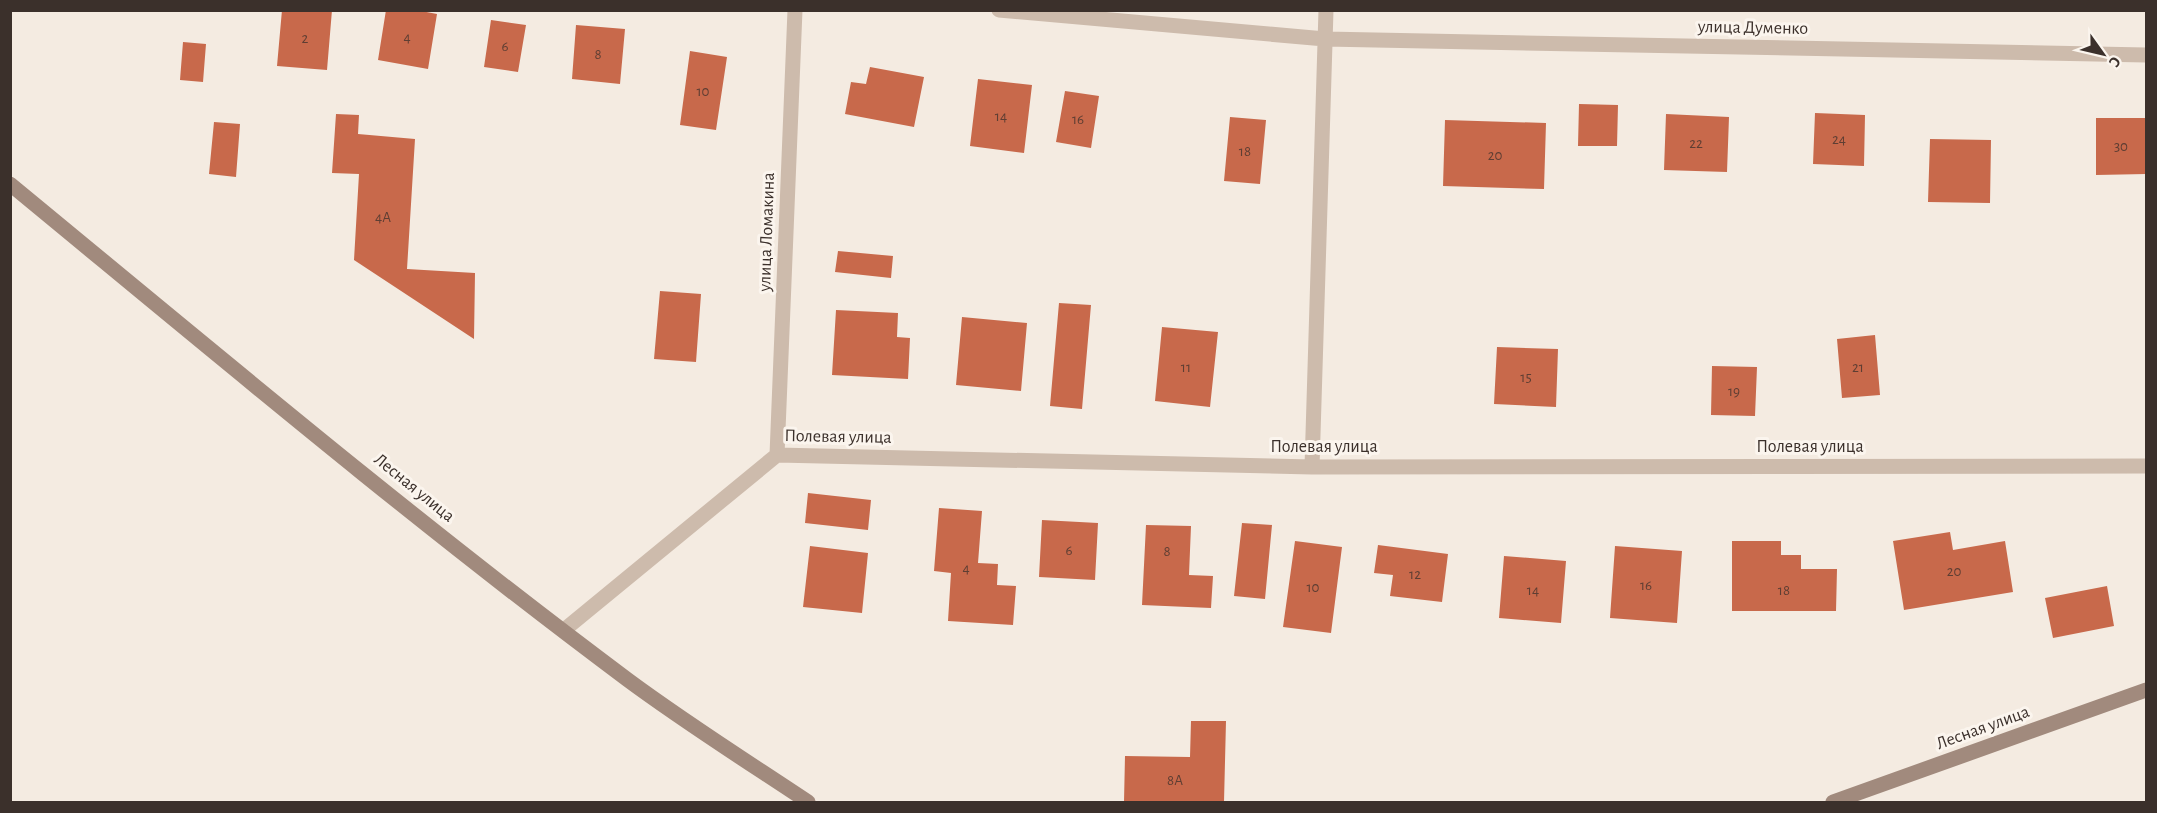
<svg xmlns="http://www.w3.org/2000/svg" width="2157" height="813" font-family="'Alegreya Sans',sans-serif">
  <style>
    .building { fill: #c8694b }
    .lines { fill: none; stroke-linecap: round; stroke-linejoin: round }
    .street { stroke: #cdbbac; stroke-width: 15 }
    .secondary { stroke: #a18a7d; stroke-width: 15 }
    .labels { text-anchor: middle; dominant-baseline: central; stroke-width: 6; stroke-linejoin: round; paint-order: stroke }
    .number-label { font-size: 15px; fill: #5e3e33 }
    .street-label { font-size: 18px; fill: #3b302b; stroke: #fbf5ee }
  </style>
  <rect width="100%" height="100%" fill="#f4ebe1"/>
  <path class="building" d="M282,10h50l-5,60 -50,-4z
    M386,10h30l21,4 -9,55 -50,-9z
    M491,20l35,5 -8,47 -34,-5z
    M576,25l49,4 -5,55 -48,-5z
    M183,42l23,2 -3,38 -23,-2z
    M690,51l37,6 -11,73 -36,-5z
    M870,67l54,10 -10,50 -69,-13 6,-32 15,2z
    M978,79l54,6 -8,68 -54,-7z
    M1065,91l34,5 -8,52 -35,-6z
    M1579,104l39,1 -1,41h-39z
    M1815,113l50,2 -1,51 -51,-2z
    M336,114l23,1 -1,19 57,5 -8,130 68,4 -1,66 -120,-79 5,-86 -27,-1z
    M1666,114l63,3 -2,55 -63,-2z
    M1230,117l36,3 -6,64 -36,-3z
    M2096,118h50v56l-50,1z
    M1445,120l101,3 -2,66 -101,-3z
    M214,122l26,2 -4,53 -27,-3z
    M1930,139l61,1 -1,63 -62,-1z
    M838,251l55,5 -2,22 -56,-6z
    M660,291l41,3 -5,68 -42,-3z
    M1059,303l32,2 -9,104 -32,-3z
    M836,310l62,3 -1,24 13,1 -2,41 -76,-4z
    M962,317l65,6 -6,68 -65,-6z
    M1162,327l56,5 -8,75 -55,-6z
    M1875,335l5,60 -38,3 -5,-59z
    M1497,347l61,2 -2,58 -62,-3z
    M1712,366l45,1 -2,49 -44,-1z
    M808,493l63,7 -3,30 -63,-7z
    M939,508l43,3 -4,52 20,1 -1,21 19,1 -3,39 -65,-4 3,-48 -17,-2z
    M1042,520l56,3 -3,57 -56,-3z
    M1242,523l30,2 -7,74 -31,-3z
    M1146,525l45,1 -2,49 24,1 -2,32 -69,-3z
    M1950,532l3,18 52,-9 8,51 -109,18 -11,-69z
    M1295,541l47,6 -11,86 -48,-6z
    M1732,541h49v14h20v14h36l-1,42h-104z
    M1378,545l70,9 -6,48 -52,-6 3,-21 -19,-2z
    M810,546l58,7 -6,60 -59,-6z
    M1615,546l67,5 -5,72 -67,-5z
    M1504,556l62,5 -5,62 -62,-5z
    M2107,586l7,40 -61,12 -8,-40z
    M1191,721h35l-2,81h-100l1,-46 65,1z"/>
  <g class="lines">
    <path class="street" d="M999,10l326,29 821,16
      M777,455l18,-445
      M1312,467l14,-457
      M564,630l213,-175 535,12 834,-1"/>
    <path class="secondary" d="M10,184c204,168 406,338 618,496 58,43 120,82 180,122
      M1833,802l313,-112"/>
  </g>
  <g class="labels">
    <g class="number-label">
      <text x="407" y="37">4</text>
      <text x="305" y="38">2</text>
      <text x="505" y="46">6</text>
      <text x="598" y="54">8</text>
      <text x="703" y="91">10</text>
      <text x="1001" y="116">14</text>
      <text x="1078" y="119">16</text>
      <text x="1839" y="139">24</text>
      <text x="1696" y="143">22</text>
      <text x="2121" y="146">30</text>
      <text x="1245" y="151">18</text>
      <text x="1495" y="155">20</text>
      <text x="383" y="217">4А</text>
      <text x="1186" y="367">11</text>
      <text x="1858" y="367">21</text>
      <text x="1526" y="377">15</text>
      <text x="1734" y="391">19</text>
      <text x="1069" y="550">6</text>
      <text x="1167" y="551">8</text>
      <text x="966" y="568">4</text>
      <text x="1954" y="571">20</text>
      <text x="1415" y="574">12</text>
      <text x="1646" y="585">16</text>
      <text x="1313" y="587">10</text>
      <text x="1533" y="590">14</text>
      <text x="1784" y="590">18</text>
      <text x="1175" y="780">8А</text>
    </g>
    <g class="street-label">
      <text transform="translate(1753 28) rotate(1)">улица Думенко</text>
      <text transform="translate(767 232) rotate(-88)">улица Ломакина</text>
      <text transform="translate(838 437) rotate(1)">Полевая улица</text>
      <text x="1324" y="447">Полевая улица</text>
      <text x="1810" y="447">Полевая улица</text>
      <text transform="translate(414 488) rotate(39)">Лесная улица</text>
      <text transform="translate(1983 728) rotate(-20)">Лесная улица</text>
    </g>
  </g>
  <rect width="2157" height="813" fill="none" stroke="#3b302b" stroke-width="24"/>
  <g transform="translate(2103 54) rotate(124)" stroke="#fbf5ee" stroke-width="4.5" paint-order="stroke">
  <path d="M0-4.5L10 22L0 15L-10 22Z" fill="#3b302b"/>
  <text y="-9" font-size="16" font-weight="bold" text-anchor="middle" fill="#3b302b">С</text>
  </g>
</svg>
